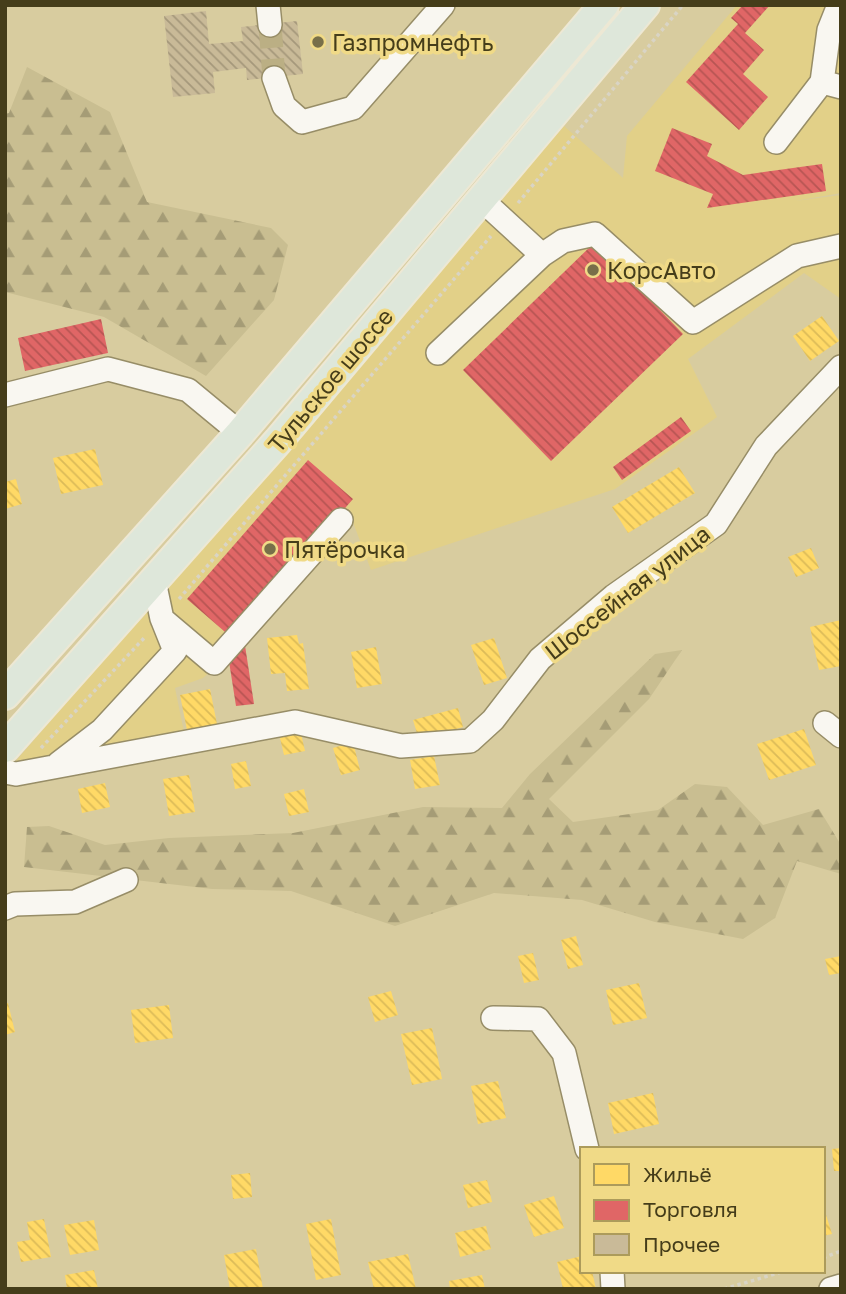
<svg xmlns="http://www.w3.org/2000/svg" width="846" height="1294" font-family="'Golos Text',sans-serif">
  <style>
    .built { fill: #e2d088 }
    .forest { fill: url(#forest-firs) }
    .homes { fill: url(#homes-back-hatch) }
    .shops { fill: url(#shops-back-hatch) }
    .building { fill: url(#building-back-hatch) }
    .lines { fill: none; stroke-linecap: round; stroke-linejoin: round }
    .minor-tunnel { stroke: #bbaf84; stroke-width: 23; stroke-dasharray: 23 11; stroke-linecap: butt }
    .minor-casing { stroke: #978d67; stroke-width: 26 }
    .major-casing { stroke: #ede8d4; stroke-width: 32 }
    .path { stroke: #d9d4c5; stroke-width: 3.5; stroke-dasharray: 3.5 3.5; stroke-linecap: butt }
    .minor { stroke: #f9f7f1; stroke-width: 23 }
    .major { stroke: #dee7da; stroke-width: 28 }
    .poi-dot { fill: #786f49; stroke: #f0da87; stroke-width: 2.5 }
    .labels { text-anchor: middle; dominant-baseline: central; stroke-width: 7; stroke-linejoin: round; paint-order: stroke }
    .poi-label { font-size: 23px; fill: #453d1a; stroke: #f0da87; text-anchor: start }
    .street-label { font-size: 23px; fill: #453d1a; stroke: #f0da87 }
  </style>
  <defs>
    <pattern id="forest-firs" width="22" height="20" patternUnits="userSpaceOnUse" patternTransform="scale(1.75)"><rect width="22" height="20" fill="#c9be91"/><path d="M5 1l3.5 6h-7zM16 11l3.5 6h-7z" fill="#a59c76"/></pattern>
    <pattern id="homes-back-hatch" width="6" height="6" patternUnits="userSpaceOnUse" patternTransform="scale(1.75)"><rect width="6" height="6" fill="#ffd966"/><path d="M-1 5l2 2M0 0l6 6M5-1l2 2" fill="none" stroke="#dcbb58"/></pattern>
    <pattern id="shops-back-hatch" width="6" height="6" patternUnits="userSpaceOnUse" patternTransform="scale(1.75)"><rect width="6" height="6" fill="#e06666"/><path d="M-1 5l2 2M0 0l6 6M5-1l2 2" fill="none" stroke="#b75553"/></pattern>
    <pattern id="building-back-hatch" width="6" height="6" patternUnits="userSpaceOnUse" patternTransform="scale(1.75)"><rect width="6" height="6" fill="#c9ba98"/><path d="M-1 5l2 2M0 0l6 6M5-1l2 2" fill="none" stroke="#a5987b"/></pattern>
  </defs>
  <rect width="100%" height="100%" fill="#d8cc9f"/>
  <path class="built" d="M737,5h104v188l-46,8 46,-6v104l-37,-26 -116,86 29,58 -102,72 -244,81 -20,-53 -123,138 -25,23 -28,10 10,49 -177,33 556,-644 59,52 4,-42z"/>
  <path class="forest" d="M27,67l83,45 37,90 124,26 17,17 -14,55 -68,76 -102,-59 -99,-25v-178l4,-1z
    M682,650l-33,49 -100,100 24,23 85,-12 37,-26 32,3 36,38 56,-16 22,36v29l-44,-13 -22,57 -32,21 -88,-17 -73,-22 -88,-7 -99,33 -104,-35 -79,-2 -188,-22 3,-40 22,-1 56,19 64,-7 124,-5 130,-26 79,1 28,-34 125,-120z"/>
  <path class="homes" d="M822,316l17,25 -29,20 -17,-25z
    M95,449l8,36 -42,9 -8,-36z
    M679,467l16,26 -67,40 -16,-26z
    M16,479l6,25 -17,5v-27z
    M811,548l8,20 -23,9 -8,-20z
    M841,620v46l-22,4 -9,-43z
    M297,635l2,9 4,-1 6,46 -22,2 -2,-18 -14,1 -4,-36z
    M494,638l13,40 -23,7 -13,-40z
    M376,647l6,37 -25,4 -6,-36z
    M210,689l7,35 -30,6 -7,-35z
    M458,708l5,19 -44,13 -6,-20z
    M300,729l5,22 -21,4 -5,-21z
    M804,729l12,36 -47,15 -12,-36z
    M353,742l7,28 -19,5 -8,-27z
    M434,756l6,29 -25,4 -5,-29z
    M246,761l5,25 -16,3 -4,-25z
    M189,775l6,37 -26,4 -6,-37z
    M105,783l5,24 -28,6 -4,-24z
    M304,789l5,23 -20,4 -5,-22z
    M576,936l7,29 -15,4 -7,-29z
    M533,953l6,27 -15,3 -6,-27z
    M841,956v17l-12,2 -4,-16z
    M639,983l8,35 -34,7 -7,-35z
    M391,991l7,24 -23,7 -7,-25z
    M8,1003l7,29 -10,3v-31z
    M169,1005l4,33 -38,5 -4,-33z
    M432,1028l10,51 -30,6 -11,-51z
    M498,1081l8,37 -28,6 -7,-38z
    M653,1093l6,31 -45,10 -6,-31z
    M841,1148v23h-7l-2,-22z
    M250,1173l2,24 -19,2 -2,-24z
    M487,1180l5,22 -24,6 -5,-23z
    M554,1196l10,32 -30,9 -10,-32z
    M823,1205l9,29 -9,2z
    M44,1219l7,38 -30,5 -4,-20 13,-2 -3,-18z
    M331,1219l10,56 -25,5 -10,-56z
    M94,1220l5,30 -29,5 -6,-30z
    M486,1226l5,23 -31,8 -5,-24z
    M256,1249l7,40h-33l-6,-34z
    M408,1254l8,35h-42l-6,-27z
    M582,1256v15h10l4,18h-33l-6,-27z
    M94,1270l4,19h-31l-2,-14z
    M482,1275l3,14h-35l-1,-8z"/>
  <path class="shops" d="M743,5h27l-25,28 19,17 -21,24 25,23 -29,33 -53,-48 52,-58 -7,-6z
    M672,128l40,16 -5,12 36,19 79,-11 4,27 -119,17 6,-14 -58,-23z
    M595,242l88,92 -132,127 -88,-91z
    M101,319l7,34 -83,18 -7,-33z
    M681,417l10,14 -69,49 -9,-13z
    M308,460l45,39 -121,139 -45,-39z
    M244,639l10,65 -18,2 -8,-51z"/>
  <path class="building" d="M206,11l3,33 34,-3 -2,-14 56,-6 6,53 -56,6 -1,-12 -33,4 2,21 -42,4 -9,-81z"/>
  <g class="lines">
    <path class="minor-tunnel" d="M270,25l4,53"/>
    <g class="minor-casing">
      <path id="minor" d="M268,5l2,20
        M839,5l-10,25 -7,52 19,5
        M274,78l10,28 18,16 51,-14 90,-103
        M776,142l46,-60
        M542,255l21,-14 32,-7 98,88 104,-66 44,-10
        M438,353l104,-98 -60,-55
        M5,395l103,-26 80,21 52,43
        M154,581l8,38 52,44 127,-143
        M825,723l16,13
        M59,763l43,-33 73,-79 -12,-30
        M5,772l11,2 279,-52 106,24 69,-5 23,-21 47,-61 74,-63 102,-72 50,-78 75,-79
        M5,908l10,-4 60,-2 51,-22
        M493,1018l45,1 26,34 23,96
        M612,1271l1,18
        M831,1289l10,-3"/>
    </g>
    <g class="major-casing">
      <path id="major" d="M5,695l235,-262 364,-428
        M5,748l273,-307 367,-436"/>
    </g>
    <path class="path" d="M518,203l165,-198
      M179,599l312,-363
      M41,748l105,-112
      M823,1258l18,-7
      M724,1289l61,-18"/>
    <use href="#minor" class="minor"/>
    <use href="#major" class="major"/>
  </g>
  <g class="poi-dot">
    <circle cx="318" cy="42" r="7"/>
    <circle cx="593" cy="270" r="7"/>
    <circle cx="270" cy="549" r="7"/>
  </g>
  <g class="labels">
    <g class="poi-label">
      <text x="332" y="42">Газпромнефть</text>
      <text x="607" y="270">КорсАвто</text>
      <text x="284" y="549">Пятёрочка</text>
    </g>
    <g class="street-label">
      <text transform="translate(330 380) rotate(-50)">Тульское шоссе</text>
      <text transform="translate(627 592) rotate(-38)">Шоссейная улица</text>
    </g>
  </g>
  <rect width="846" height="1294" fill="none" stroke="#453d1a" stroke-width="14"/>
  <rect x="580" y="1147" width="245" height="126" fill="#f0da87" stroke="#ac9b5b" stroke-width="2"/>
  <rect x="594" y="1164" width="35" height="21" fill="#ffd966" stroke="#ac9b5b" stroke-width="2"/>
  <text x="643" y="1182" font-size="21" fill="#453d1a">Жильё</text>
  <rect x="594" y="1200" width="35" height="21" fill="#e06666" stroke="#ac9b5b" stroke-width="2"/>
  <text x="643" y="1217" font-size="21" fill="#453d1a">Торговля</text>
  <rect x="594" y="1234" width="35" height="21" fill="#c9ba98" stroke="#ac9b5b" stroke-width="2"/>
  <text x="643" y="1252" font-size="21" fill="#453d1a">Прочее</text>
</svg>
